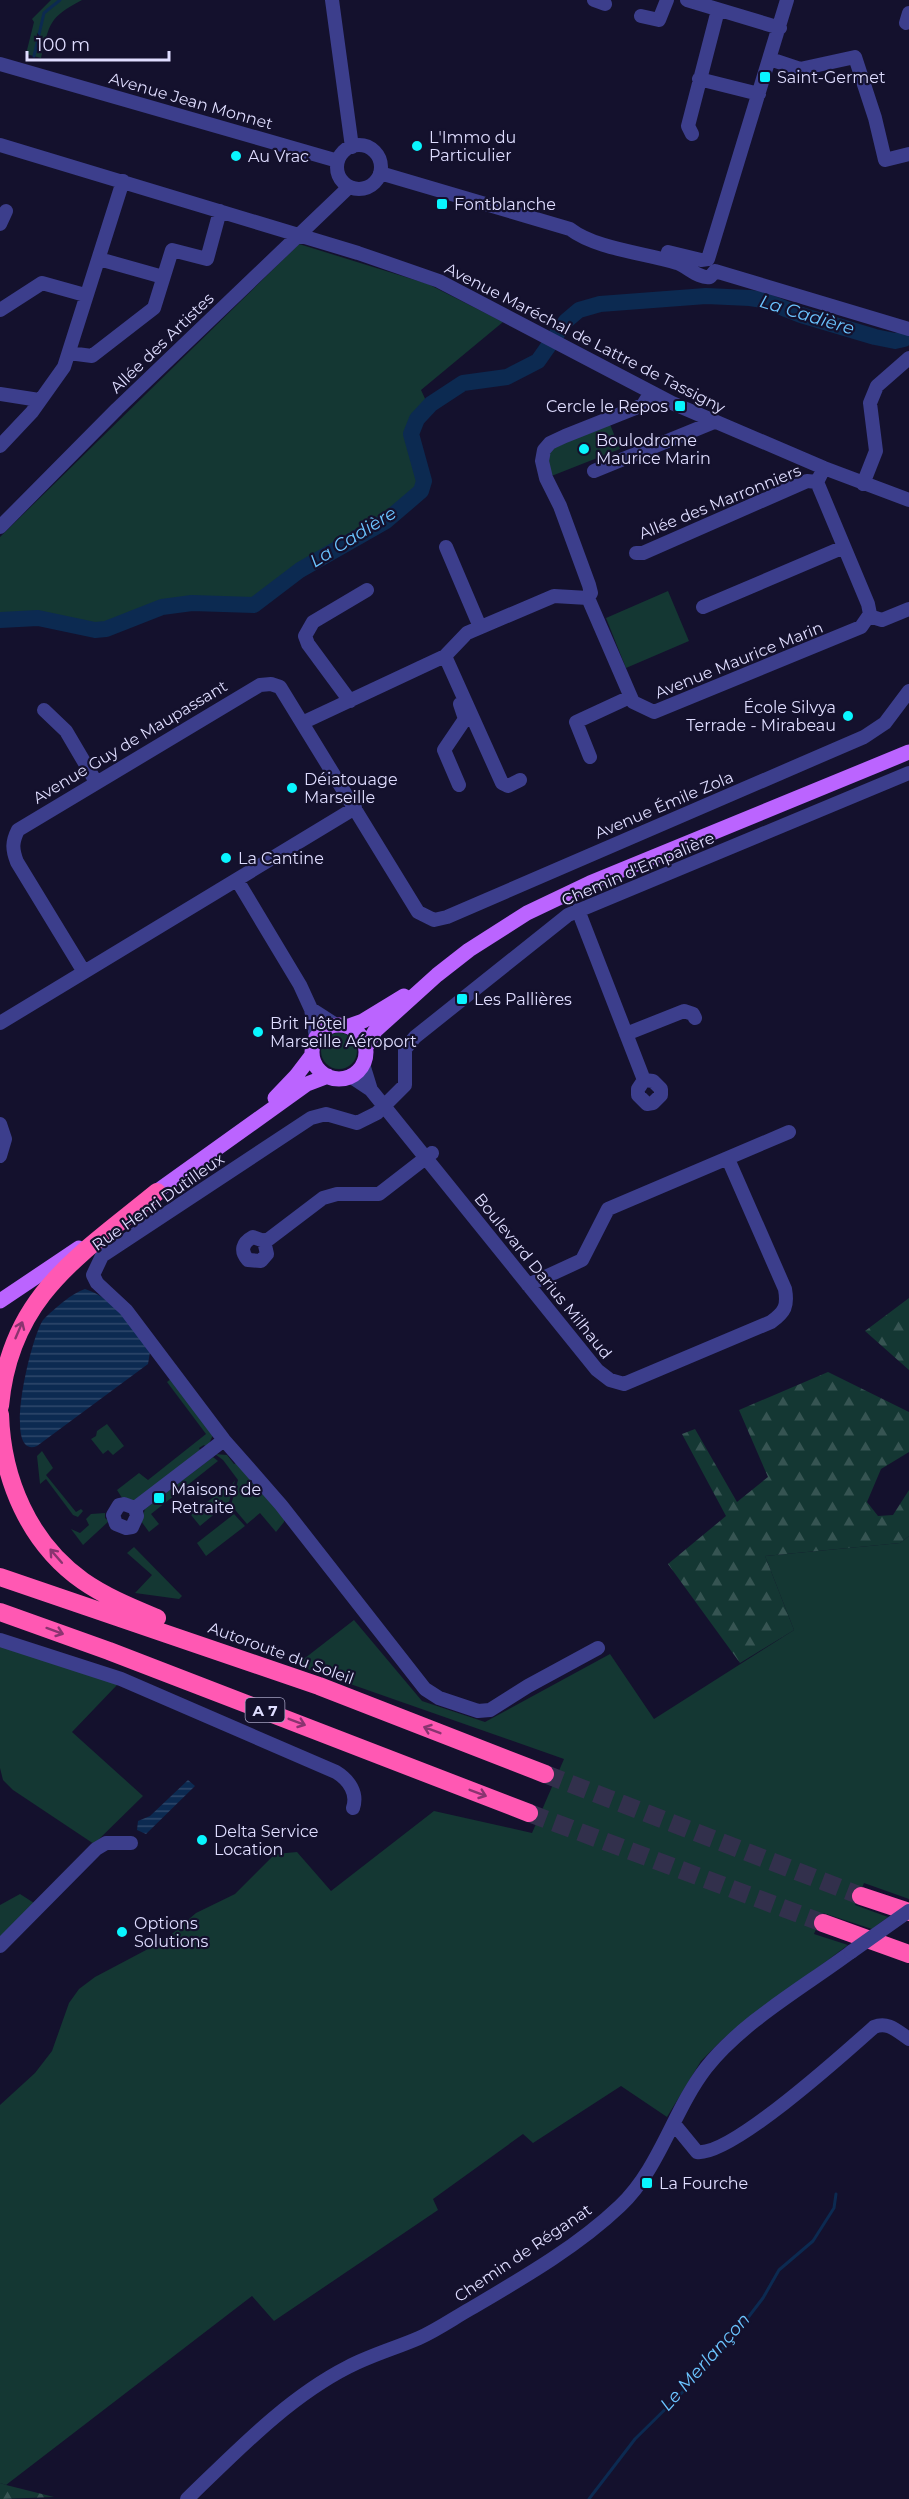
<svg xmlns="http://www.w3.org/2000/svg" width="909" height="2499" font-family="Montserrat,sans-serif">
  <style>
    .green { fill: #143733 }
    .forest { fill: url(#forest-firs) }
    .water { fill: url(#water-rules) }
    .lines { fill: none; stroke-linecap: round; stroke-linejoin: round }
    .stream { stroke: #0c2a51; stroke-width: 3 }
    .river { stroke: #0c2a51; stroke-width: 16 }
    .highway-tunnel { stroke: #32304c; stroke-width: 18; stroke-dasharray: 18 9; stroke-linecap: butt }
    .minor { stroke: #3c3e8c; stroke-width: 14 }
    .major { stroke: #bb64ff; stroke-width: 15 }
    .highway { stroke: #ff58b3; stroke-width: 18 }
    .minor-bridge { stroke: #3c3e8c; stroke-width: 14 }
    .oneway { stroke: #8a3470 }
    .poi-dot { fill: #09f6ff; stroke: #14112d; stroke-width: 2 }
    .labels { text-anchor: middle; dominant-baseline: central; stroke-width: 4.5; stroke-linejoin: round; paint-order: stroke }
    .shield { fill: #14112d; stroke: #a2a0c0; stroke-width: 1.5 }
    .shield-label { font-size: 15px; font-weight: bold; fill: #dfddff }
    .poi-label { font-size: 16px; fill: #dfddff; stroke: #14112d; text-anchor: start }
    .street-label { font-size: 16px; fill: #dfddff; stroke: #14112d }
    .water-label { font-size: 18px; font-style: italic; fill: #6bc4ff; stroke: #14112d }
  </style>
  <defs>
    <pattern id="forest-firs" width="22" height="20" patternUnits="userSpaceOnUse" patternTransform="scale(1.5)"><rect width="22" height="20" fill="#143733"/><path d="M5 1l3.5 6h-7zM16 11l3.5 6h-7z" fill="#365452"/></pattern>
    <pattern id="water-rules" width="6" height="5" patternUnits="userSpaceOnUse" patternTransform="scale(1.5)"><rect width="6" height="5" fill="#0c2a51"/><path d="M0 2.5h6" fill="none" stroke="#2f486b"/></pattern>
  </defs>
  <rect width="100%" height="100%" fill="#14112d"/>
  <path class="green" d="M51,0h31c-34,18 -32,23 -41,58l-15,-4 8,-32 -2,-3z
    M299,244l129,40 75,38 -82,68 7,15c-41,34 9,65 -11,86 -32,34 -79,53 -119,78 -13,8 -33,31 -48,34 -18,5 -40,-3 -59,-2 -32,2 -58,14 -87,26h-10l-55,-12 -39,2v-80z
    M609,422l11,27 -71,28 -2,-16 3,-11z
    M668,591l21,50 -63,27 -20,-50z
    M321 1051a18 18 0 1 1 36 0a18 18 0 1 1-36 0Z
    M172,1378l41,57 -6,13 -3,-3 -5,3 2,4 -63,49h-14l-7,-11 22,-17 9,7 58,-46 -39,-52z
    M107,1424l17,22 -11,9 -5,-5 -5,4 -12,-15 5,-3 1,-5z
    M42,1451l11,17 -7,7 30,37 5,-3 2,2 -5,6 -5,-2 -27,-36 -6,5 -3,-28z
    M215,1454l12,1 7,9 3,-1 47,54v5l-8,10 -16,-19 -13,11 -16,-19 7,-25 -15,-20z
    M213,1457l5,4 -67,53 8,10 -10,8 -8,-11 4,-12z
    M235,1480l-6,22 -29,24 -9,-11 9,-7 3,1 -1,-3 26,-20 2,2z
    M105,1513v5l4,3 -26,24 -12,-16 9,4 9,-8 -3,-6 5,-5z
    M234,1514l11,12 -39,30 -9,-13z
    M909,1536v363l-45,-16 -9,22 33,12 -16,12 -49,-16 -9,21 34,11 -124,93 -23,23 -34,56 -46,-31 -88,57 -10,-9 -90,65 5,11 -164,111 -22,-25 -246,189 -6,-2v-378l35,-32 17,-22 17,-48 10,-14 16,-12 70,-37 31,-27 39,-19 40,-40 22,-2 34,39 103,-80 98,22 32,-74 -268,-94 58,-45 68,81 63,21 125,-68 44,65 140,-89 -29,-74 135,-13z
    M134,1547l48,49 -3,3 -44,-6 17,-18 -25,-22z
    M0,1644l116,37 1,4 -45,47 71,64 -49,48 -81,-54 -10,-10 -3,-12z
    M20,1894l14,9 -34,35v-33z"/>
  <path class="forest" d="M909,1298v72l-44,-39z
    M828,1372l81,40v40l-28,17 -14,33 11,14 15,-1 16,-25v46l-9,7 -135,13 29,74 -54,33 -72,-99 58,-48 -44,-82 13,-5 42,73 31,-25 -29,-67z
    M0,2483l6,2 48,12 -54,2z"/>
  <path class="water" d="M85,1289c29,9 48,39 65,63l-2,12 -111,82c-37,15 -4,-117 7,-127 10,-10 28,-26 41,-30z
    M188,1780l7,6 -49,48 -9,-4 1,-9 12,-5z"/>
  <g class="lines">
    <path class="stream" d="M34,56l10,-43 16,-13
      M589,2499l46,-60 67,-66 38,-45 23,-30 16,-28 34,-29 21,-33 2,-14"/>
    <path class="river" d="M0,620l38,-2 57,12 11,-1 56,-22 30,-4 62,2 46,-35 86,-49 35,-30 3,-10 -13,-47 6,-15 14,-15 32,-21 44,-6 31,-16 28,-40 13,-11 21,-6 106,-8 44,2 13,2 38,15 74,22 20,4 9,-2 5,-7"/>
    <path class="highway-tunnel" d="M545,1774l316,122
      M529,1813l294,110"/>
    <path class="minor" d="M332,0l20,147
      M594,0l11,4
      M687,0l93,28
      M641,16l18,4 8,-20
      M906,23l3,-10
      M770,59l30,10 55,-12 20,61 10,42 24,-6
      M0,64l338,97
      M699,79l60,15
      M692,134l-4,-8 30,-116
      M0,145l358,108 81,28 233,122 152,65 85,32
      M337 167a22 22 0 1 1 44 0a22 22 0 1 1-44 0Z
      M380,173l190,56c26,20 75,24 107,34 11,4 22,16 33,14l5,-6
      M0,224l6,-13
      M668,252l33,8 7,-1
      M99,259l64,18
      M708,259l79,-259
      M715,271l194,58
      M0,310l42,-27 43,12
      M69,353l23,3 62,-48 18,-58 35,9 13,-48
      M0,394l39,6
      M0,446l32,-34 32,-45 59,-186
      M594,471l120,-49
      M863,484l13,-33 -6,-48 7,-17 32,-28
      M0,527l117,-118 232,-222
      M446,547l34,80
      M636,553h7l164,-72 10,1
      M588,598l3,-5 -2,-8 -29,-79 -14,-28 -4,-17 2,-11 6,-7 15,-7 78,-31 8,-13
      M703,607l141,-60
      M869,616l13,4 27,-11
      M445,656l57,127 6,3 12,-6
      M350,701l-42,-57 -3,-8 8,-14 54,-32
      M44,710l22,21 30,51
      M304,722l141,-66 22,-23 87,-37 34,2 45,104 21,10 207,-85 9,-13 -2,-10 -51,-122 7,-14
      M590,757l-14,-35 54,-25
      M459,785l-15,-35 21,-31 -5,-15
      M237,880l63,105 11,24 5,28
      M578,910l66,170 -6,9v6l9,9 6,-1 8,-8v-6l-8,-8 -9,-1
      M84,972l-67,-110c-5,-13 -5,-20 1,-32l242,-145 11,-1 9,3 138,225 16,8 13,-3 417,-180 21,-14 24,-32
      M311,1009l25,16
      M0,1023l355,-215
      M626,1034l58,-23 9,3 2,4
      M363,1064l8,26
      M350,1076l21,14 226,280 13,10 14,4 147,-62c14,-10 17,-16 14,-33l-57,-130
      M0,1124l5,15 -5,17
      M264,1241l3,13 -6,7 -13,-1c-8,-9 -6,-17 5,-23l11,4 5,-2 54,-41 14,-4h42l53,-41
      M528,1285l54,-25 26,-51 181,-77
      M135,1508l2,8 -5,11 -6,1 -10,-4 -3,-9 6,-10 5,-1 11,4 89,-68
      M0,1640l121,39 215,93c13,8 22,21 17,36
      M598,1648l-70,38 -38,24 -12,1 -39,-13 -14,-9 -144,-184 -57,-65 -98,-130 -29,-27 -4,-8 9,-19 209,-138 15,-4 31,9 20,-10 28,-28v-36l10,-12 153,-122 341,-142
      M0,1946l96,-97 10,-6h25
      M674,2124l23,28c33,5 149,-100 177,-125 14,-6 23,4 35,12
      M187,2499c49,-47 100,-101 161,-132 23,-12 48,-19 71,-29 18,-8 35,-20 51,-29 51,-30 107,-62 150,-103 40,-38 53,-95 86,-138 36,-46 98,-81 145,-116"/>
    <path class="major" d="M312 1052a27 27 0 1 1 54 0a27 27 0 1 1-54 0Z
      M349,1026l14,-5 41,-25
      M366,1047l9,-16 62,-56 32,-25 58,-37 63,-30 319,-131
      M275,1098l21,-22 16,-21
      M149,1197l158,-113 21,-8
      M0,1301l79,-53"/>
    <path class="highway" d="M0,1406c10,-110 79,-150 157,-214
      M0,1414c2,65 29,129 83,167 23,16 48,26 74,37
      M0,1577l319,109 226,88
      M0,1612l109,39 420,162
      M861,1896l48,16
      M823,1923l86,31"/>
    <path class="minor-bridge" d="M851,1952l58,-41"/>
  </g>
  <defs><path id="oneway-shaft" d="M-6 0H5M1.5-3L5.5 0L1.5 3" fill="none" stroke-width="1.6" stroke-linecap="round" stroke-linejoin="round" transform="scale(1.5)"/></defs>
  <g class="oneway">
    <use href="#oneway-shaft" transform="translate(19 1330) rotate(-67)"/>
    <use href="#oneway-shaft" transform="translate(56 1556) rotate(-131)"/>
    <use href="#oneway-shaft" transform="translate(55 1631) rotate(20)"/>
    <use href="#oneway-shaft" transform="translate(297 1722) rotate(21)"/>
    <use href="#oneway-shaft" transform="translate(432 1730) rotate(-159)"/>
    <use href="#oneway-shaft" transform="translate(478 1793) rotate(21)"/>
  </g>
  <g class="poi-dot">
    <rect x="759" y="71" width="12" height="12" rx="3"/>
    <circle cx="417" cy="146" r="6"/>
    <circle cx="236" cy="156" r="6"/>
    <rect x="436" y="198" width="12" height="12" rx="3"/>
    <rect x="674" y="400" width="12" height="12" rx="3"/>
    <circle cx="584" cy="449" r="6"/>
    <circle cx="848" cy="716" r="6"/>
    <circle cx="292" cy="788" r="6"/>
    <circle cx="226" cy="858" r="6"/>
    <rect x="456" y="993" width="12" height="12" rx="3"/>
    <circle cx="258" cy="1032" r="6"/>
    <rect x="153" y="1492" width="12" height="12" rx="3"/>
    <circle cx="202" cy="1840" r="6"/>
    <circle cx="122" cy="1932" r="6"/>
    <rect x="641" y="2177" width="12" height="12" rx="3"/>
  </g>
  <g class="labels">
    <rect class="shield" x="245.5" y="1698" width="39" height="24" rx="4.5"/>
    <g class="shield-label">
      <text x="265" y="1710">A 7</text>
    </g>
    <g class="poi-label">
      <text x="777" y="77">Saint-Germet</text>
      <text x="429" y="137">L'Immo du<tspan x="429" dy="18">Particulier</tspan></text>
      <text x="248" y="156">Au Vrac</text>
      <text x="454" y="204">Fontblanche</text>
      <text x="668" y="406" text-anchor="end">Cercle le Repos</text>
      <text x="596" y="440">Boulodrome<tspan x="596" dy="18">Maurice Marin</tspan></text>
      <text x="836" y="707" text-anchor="end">École Silvya<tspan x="836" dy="18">Terrade - Mirabeau</tspan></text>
      <text x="304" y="779">Déiatouage<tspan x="304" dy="18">Marseille</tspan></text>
      <text x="238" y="858">La Cantine</text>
      <text x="474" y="999">Les Pallières</text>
      <text x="270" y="1023">Brit Hôtel<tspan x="270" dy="18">Marseille Aéroport</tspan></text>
      <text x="171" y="1489">Maisons de<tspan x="171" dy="18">Retraite</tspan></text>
      <text x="214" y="1831">Delta Service<tspan x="214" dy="18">Location</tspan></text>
      <text x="134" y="1923">Options<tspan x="134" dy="18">Solutions</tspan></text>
      <text x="659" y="2183">La Fourche</text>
    </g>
    <g class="street-label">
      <text transform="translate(191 101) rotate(16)">Avenue Jean Monnet</text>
      <text transform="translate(585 338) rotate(27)">Avenue Maréchal de Lattre de Tassigny</text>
      <text transform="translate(162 343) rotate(-44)">Allée des Artistes</text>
      <text transform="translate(720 502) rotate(-22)">Allée des Marronniers</text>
      <text transform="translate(739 660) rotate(-22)">Avenue Maurice Marin</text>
      <text transform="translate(130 742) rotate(-31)">Avenue Guy de Maupassant</text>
      <text transform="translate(664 805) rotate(-23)">Avenue Émile Zola</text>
      <text transform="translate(638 869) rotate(-23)">Chemin d'Empalière</text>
      <text transform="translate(158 1202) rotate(-35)">Rue Henri Dutilleux</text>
      <text transform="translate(543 1276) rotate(51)">Boulevard Darius Milhaud</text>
      <text transform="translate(281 1653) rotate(20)">Autoroute du Soleil</text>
      <text transform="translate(523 2253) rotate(-34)">Chemin de Réganat</text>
    </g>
    <g class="water-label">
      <text transform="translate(807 315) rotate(17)">La Cadière</text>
      <text transform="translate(353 537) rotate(-32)">La Cadière</text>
      <text transform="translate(705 2362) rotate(-48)">Le Merlançon</text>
    </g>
  </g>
  <path d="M27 51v9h142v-9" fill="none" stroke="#dfddff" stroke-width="3"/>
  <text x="36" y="51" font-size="18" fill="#dfddff" stroke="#14112d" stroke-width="4.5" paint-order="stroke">100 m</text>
</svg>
